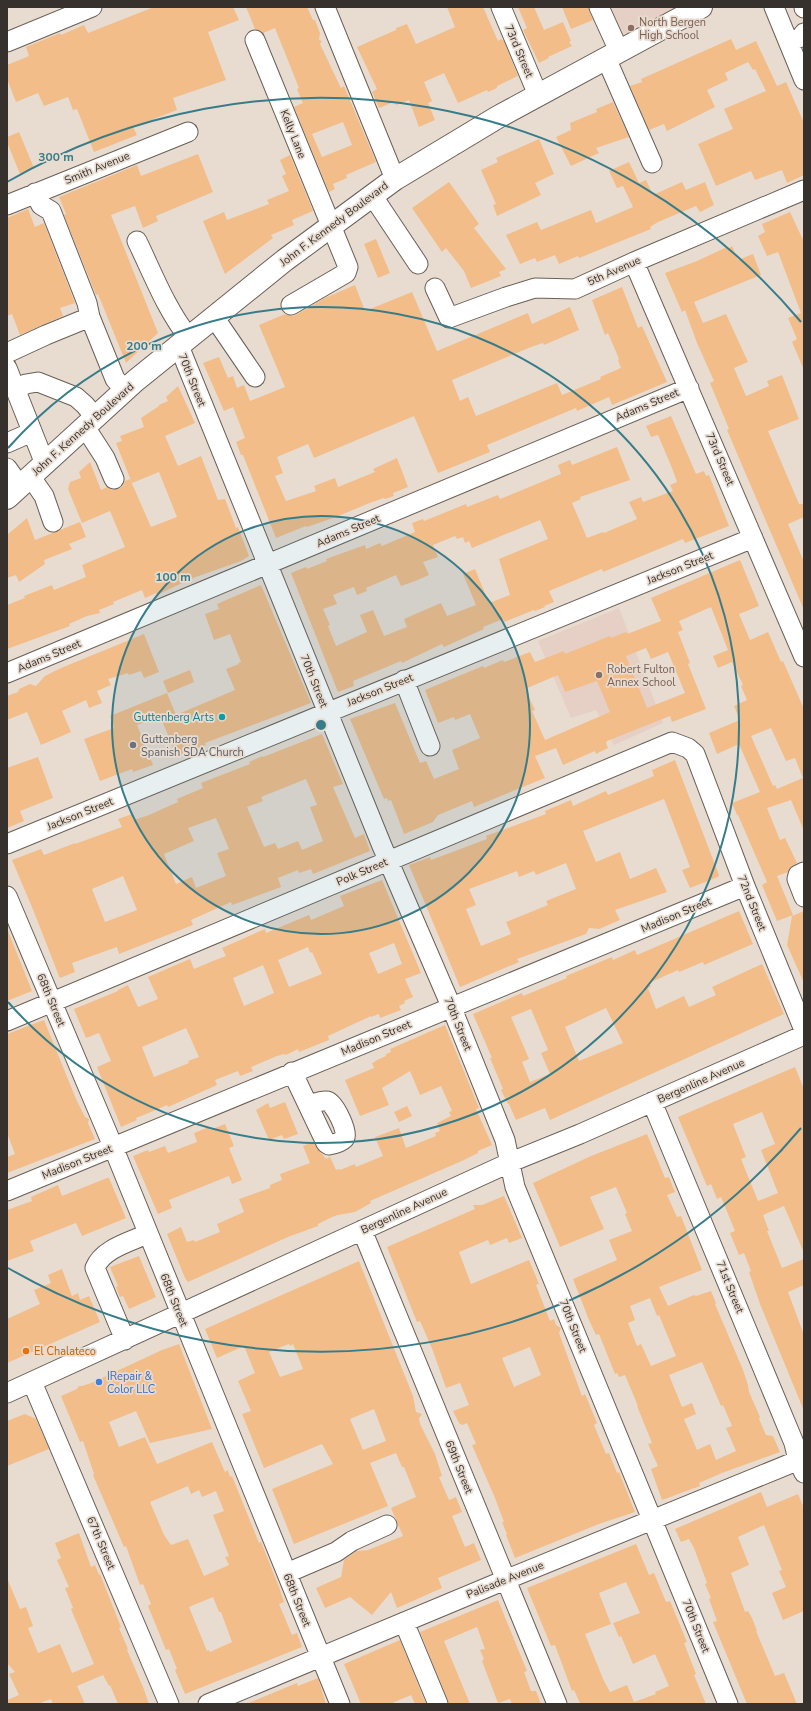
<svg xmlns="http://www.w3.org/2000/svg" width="811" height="1711" font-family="'Nunito Sans',sans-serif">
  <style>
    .education { fill: #e6cfc4 }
    .building { fill: #f2bd89; fill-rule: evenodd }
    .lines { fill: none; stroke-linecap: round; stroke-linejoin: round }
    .minor-casing { stroke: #695f56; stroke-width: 21 }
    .major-casing { stroke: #695f56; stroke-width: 24 }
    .minor { stroke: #fff; stroke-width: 19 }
    .major { stroke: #fff; stroke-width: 22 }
    .ring { fill: none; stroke: #367c89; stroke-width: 2 }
    .education-dot { fill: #8d6e63; stroke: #e8dcd1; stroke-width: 1.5 }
    .culture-dot { fill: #0f9aa8; stroke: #e8dcd1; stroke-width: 1.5 }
    .worship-dot { fill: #6b7280; stroke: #e8dcd1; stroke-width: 1.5 }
    .food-dot { fill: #e8710a; stroke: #e8dcd1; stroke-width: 1.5 }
    .shop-dot { fill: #3f7fe0; stroke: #e8dcd1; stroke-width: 1.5 }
    .labels { text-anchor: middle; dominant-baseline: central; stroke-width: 3.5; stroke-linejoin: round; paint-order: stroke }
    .education-label { font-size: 11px; fill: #785e54; stroke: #e8dcd1; text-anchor: start }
    .street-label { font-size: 11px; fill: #36312d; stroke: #e8dcd1 }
    .culture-label { font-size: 11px; fill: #0d838f; stroke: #e8dcd1; text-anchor: end }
    .worship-label { font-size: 11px; fill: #5b616d; stroke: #e8dcd1; text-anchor: start }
    .food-label { font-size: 11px; fill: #c56008; stroke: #e8dcd1; text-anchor: start }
    .shop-label { font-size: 11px; fill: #366cbe; stroke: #e8dcd1; text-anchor: start }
    .centre { fill: #367c89; stroke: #e8dcd1; stroke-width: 2 }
    .ring-label { font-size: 12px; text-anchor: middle; font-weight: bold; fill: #367c89; stroke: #e8dcd1; stroke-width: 3.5; stroke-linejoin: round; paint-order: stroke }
  </style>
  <rect width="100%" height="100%" fill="#e8dcd1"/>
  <path class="education" d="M592,7h109l-89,48z
    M619,608l44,115 -49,22 -18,-35 -25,8 -33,-77z"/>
  <path class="building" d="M154,7h79l6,13 -31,12 18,48 -53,18 4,12 -44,17 4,8 -43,17 -17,-43 -4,1 -5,-13 -24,9 -6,-13 -22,9 -9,-23v-14l22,-9 -3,-9 34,-14 1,2 23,-10 4,8z
    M246,7h61l6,13h2l5,13 -1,7 3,1 -2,3 21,44 3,-2 32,76 -30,13 1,3 -14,6 2,5 -6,3 -35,-85 9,-4 -6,-14 2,-1 -24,-60 -12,5 -8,-4zM343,122l9,23 -30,12 -10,-23z
    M447,7h36l15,34 3,-2 3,2 14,35 -21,10v2l-9,4 -1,-2 -29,13 -14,-30 -20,9 8,19 -4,2 7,17 -16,7 -10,-27 -13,5 -2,-3 -15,6 -7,-16 5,-3 -20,-42 39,-17v-2l11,-4 9,20 39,-17z
    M518,7h16l10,23 19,-8 8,19 -2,1 3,4 -24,11 1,1 -10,5 -16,-33 4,-2z
    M562,7h26l5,13 -22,9z
    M731,39l5,11 20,-9 21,45 9,-4 18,41v52l-17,8 -5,-13 -27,10 -4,-9 -35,15 -18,-42 35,-15 -9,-20 42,-18 -11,-22 -2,1 -5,-8 -23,11 3,7 -21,10 8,17 -48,24 -3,-7 -15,6 -19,-44 12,-4 -1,-3z
    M613,102l16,35 -33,11 3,5 -28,13 -15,-29 15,-7 -1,-7 27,-11 -1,-3z
    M19,132l15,36 -14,6 -13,-32v-5z
    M539,139l15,35 -19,9 6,12 -44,21 -4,-11 3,-1 -15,-34 17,-8 -2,-4z
    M198,154l15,38 -57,24 2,5 -15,7 -8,-22 -24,9 47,118 -32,30 -28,-69 -2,1 -32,-80 2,-1 -7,-17 78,-32 4,11z
    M290,155l23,56 -21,9 2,5 -23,10 2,3 -48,36 -22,-53 21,-9 3,8 42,-16 -2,-4 22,-9 -7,-15 4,-2 -6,-14z
    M629,162l10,21 7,-3 7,15 29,-13 4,8 19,-8 9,23 -14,7 -4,-6 -38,16 -8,5 1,2 -72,29 -1,-2 -19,8 -4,-9 -18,7 -2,-4 -15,6 -14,-29 31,-13 4,8 50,-20 5,13 37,-16 -10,-21 -6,2 -8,-17z
    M449,182l30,42 -5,4 32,41 -7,3 2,4 -30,12 -7,-17 -18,-23 -4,4 -30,-44z
    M28,209l7,18 9,-4 31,80 -15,5 3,8 -43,19 -8,-21 -5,2v-98z
    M790,212l14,30v128l-12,-28 5,-3 -9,-21 13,-5 -23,-61 -11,4 -9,-20 7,-4 -3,-8z
    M376,239l14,34 -12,5 -14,-34z
    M732,246l6,14 15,-6 8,21 -67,27 9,21 23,-9 22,48 -14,6 12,28 23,-10 -2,-5 15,-6 17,44 -31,12 31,73h5v13l-16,7 16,38v48l-77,-180 2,-1 -19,-46 4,-2 -17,-38 -12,-33 -3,2 -17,-39 32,-12 30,-14 1,2z
    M355,285l10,26 47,-19 25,59 91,-38 4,11 38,-17 9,23 -35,15 -1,-2 -12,4 -79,33 8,21 8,-4 8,19 81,-33 5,12 39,-16 -1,-2 21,-9 -3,-8 1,-1 -11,-26 -3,2 -13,-35 30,-13 16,41 4,-2 25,56 -55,23 -3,-8 -32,14 -1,-3 -89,37 3,7 -52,21 -24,-57 -100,42 -6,-14 -31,13 6,16 -8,3 11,25 30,-10 -2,-5 21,-8 3,9 37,-15 -2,-3 24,-11 11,29 -15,6 1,3 -9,3 -1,-1 -12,4 -36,15 -29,10 -1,-1 -30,12 -33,-83h-2l-5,-13 9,-4 -8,-21 -4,-10 -9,4 -21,-48 16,-6 9,21 5,-2 4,12 7,-3 6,16 35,-14 -26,-62 26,-11 6,2 5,-1 29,-17z
    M178,386l17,37 -30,13 13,30 23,-10 17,44 7,-1 11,29 2,-1 11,29 -8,5 -48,17 -36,17 -1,-2 -11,5 -3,-8 -29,12 1,2 -15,6 1,3 -13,3 -18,8 1,2 -63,23v-44l18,-7 -1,-2 28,-11 2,5 32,-13 -4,-12 43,-18 -15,-36 -28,12 -14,-34 2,-7 11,-4 -2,-6 11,-10 11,28 6,-3 5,3 6,-1 5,-3 2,-5 5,-2 21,48 26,-10 -18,-45 -27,11 -16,-40 6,-2 -2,-5 24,-9 -3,-9 18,-12v-1l9,-4 -2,-4z
    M671,416l25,58 8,-3 2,5 3,-1 20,51 -44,17 -2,-4 -80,33 -1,-3 -53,22 5,11 -10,4 1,1 -10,4 -1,-1 -30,12 -1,-3 -20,8 1,2 -40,18 -2,-3 -40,19 -1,-2 -48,20 1,5 -16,6 -47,-119 15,-6 1,2 20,-8 -1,-2 39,-14 1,4 14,-6 2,3 33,-14 -3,-9 11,-4 1,2 42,-17 1,3 31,-12 2,4 61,-25 -3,-9 12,-5 2,5 45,-18 13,33 -50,17 1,2 -9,4 15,35 16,-6 1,1 33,-14 -8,-17 12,-5 2,5 30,-11 -3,-6 7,-3 -5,-14 -14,-33 -7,2 -5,-11zM540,520l8,19 -49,20 11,36 -21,8 -14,-34 -12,5 13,31 -29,11 -6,-13 -37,16 3,8 -23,9 -11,-26 -13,5 7,17 -31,14 -8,-20 2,-1 -7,-16 14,-5 -4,-9 21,-8 3,8 10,-4 -1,-3 30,-13 5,11 14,-5 14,-6 -6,-13 15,-5 -5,-12 22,-9 2,3 6,-2 2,6 4,-2 3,7z
    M27,518l8,22 45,-18 6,15 -17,7 3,5 -28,11 1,4 -26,18 -3,-7 -9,3v-43z
    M740,560l19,46 -20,8 11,26 18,-8 13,30 2,-1 21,48v122l-13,-31 -24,8 13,32 5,-2 12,25 -7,5 -2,4 -11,4 16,39 -16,6 -15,-36 5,-3 -29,-67h-1l-5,-12 28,-11 -21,-48 -22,10 -8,-21 31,-13 -6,-14 13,-6 -6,-14 2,-1 -11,-23 -14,6 -5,-12 15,-6 -17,-43 -32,14 4,9 -5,2 12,31 -2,1 18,45 -34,13 -2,-6 -63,25 -1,2 2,5 -12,6 -1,-3 -32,14 -7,-17 -21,8 10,22 -71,29 -2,-6 -34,14 -5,7 -29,12 -13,-34 -3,1 -1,-3 -3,1 -34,-80 45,-16 25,60 6,-2 8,18 25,-10 -7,-19 28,-12 -10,-24 -15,6 -1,-3 -16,6 -13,-33 58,-24 1,2 19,-8 1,2 26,-10 5,10 29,-11 1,3 45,-18 1,2 15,-6 1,2 34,-13 -10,-23zM646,648l5,11 17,-7 17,41 -38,15 -21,-52zM558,675l7,17 32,-11 13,31 -65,28 -13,-29 3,-1 -10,-21zM771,728l15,33 9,-3 8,20 -26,11 -2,-4 -2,1 -22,-50z
    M261,585l50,118 -106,40 1,2 -29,11 -17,-40 -23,9 16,40 -20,7 -1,-3 -32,12 -16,-42 30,-11 -4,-12 57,-23 9,22 59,-25 -9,-21 13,-5 -1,-1 3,-1 -11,-28 -16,6 -9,-26 14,-5 -2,-5z
    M144,634l15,38 -15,6 -3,-7 -12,4 -1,-2 -20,6 3,6 -14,6 5,12 -13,5 -3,-8 -24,11 9,21 -30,13 -14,-33 -20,8v-24l11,-4 1,-3 11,-5 6,2 9,-10 16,-8z
    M190,670l4,12 -26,11 -5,-12z
    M322,734l21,50 -10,3 22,51 9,-4 6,17 -57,23 -2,-5 -12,4 -1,-3 -20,8 3,9 -49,18 -1,-3 -11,5 -29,13 2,5 -74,29 -2,-7 -45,16 3,9 -15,6 -1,-2 -25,-64 -22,-52 29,-11 3,6 31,-12v1l47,-17 -4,-8 14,-5 2,6 15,-5 29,-13 -1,-3 26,-11 -2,-5 49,-19 -1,-2 14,-6v1zM306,779l11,26 -7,2 13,34 -21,9 -4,-9 -20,8 -3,-6 -11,4 -17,-40 16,-6 -2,-4zM216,818l13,31 -12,4 9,23 -30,12 -4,-11 -16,7 -12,-30 30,-13 -6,-13zM123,876l14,34 -32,12 -13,-33z
    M38,757l15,41 -33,13 4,10 -17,7v-60z
    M675,760l44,115 -1,2 -28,11 -8,-18 8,-3 -26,-68 -81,32 13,31 24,-10 10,27 26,-11 11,24 -52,18 5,10 -21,9 -10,-1 -3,6 -69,25 2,3 -59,25 -51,-122 21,-8 1,3 56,-21 -1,-3 60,-22 -1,-3 26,-11 2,6 33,-15 2,4 46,-19 -2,-6zM566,863l10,26 -30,12 2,4 -42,17 5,12 -30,12 -15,-37 10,-4 -7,-16 48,-18 2,6 15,-6 2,4z
    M382,880l39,93 -16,6 8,18 -9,4 1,2 -6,3 2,4 -21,8 -1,-4 -8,3v-1l-43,20 1,4 -30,12 -1,-3 -12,6 -2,-1 -7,2 -26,11 2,4 -13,5 -2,-5 -23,9 2,5 -49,22 -1,-2 -16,7 -15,6 1,2 -16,7 -24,-60 14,-6 -12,-28 -13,5 -12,-29 44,-18v-1l10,-5 10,22 20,-8 -10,-22 42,-18 4,10 19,-8 13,-5 -4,-8 43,-19 1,4 43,-18 2,5 33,-14 -4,-10zM394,943l8,21 -24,10 -9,-21zM308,947l2,6 2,-1 10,22 -33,13 -11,-27zM263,965l11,28 -30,13 -11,-28zM186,1028l13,29 -11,4 1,2 -35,14 -12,-30z
    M739,911l14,33 -49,21 -1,-3 -24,10 -1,-2 -29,13 2,4 -3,1 8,21 28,-13 5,11 27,-12 -4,-8 50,-23 22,50 -234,106 -5,-12 -29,12 -7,-16h-1l-7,-14 2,-1 -13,-31h2l-19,-44 49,-21 1,3 44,-18 -1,-2 46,-19 1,3 22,-10 2,5zM606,1008l17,35 -44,18 -14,-34zM531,1009l17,41 -7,3 9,21 -20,8 -8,-20 7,-3 -18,-42z
    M804,911v72l-17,-38 5,-29z
    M8,931l24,60 -25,10v-69z
    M44,1020l32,79 9,18 4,2 -1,4 7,16 -88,34v-16l8,-3 -8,-21v-99z
    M445,1025l34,83 -3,1 16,36 -14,6v2l-14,7 -94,41 1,2 -16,9 -17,3 -6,2 -14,7v2l-30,11 -100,45 -3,-4 -18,-44 14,-7 6,15 7,-2 1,2 25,-10 -3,-8 27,-12 -5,-13 31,-11v-3l12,-5 -2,-6 30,-11 -7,-17 10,-4 13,17 4,-2 6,13 3,-1 1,1 15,-6 1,3 27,-11 -8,-19 24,-9 7,20 30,-12 -1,-3 5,-2 -3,-8 14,-7 -2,-4 3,-1 -11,-25 -21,9 -10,-24 -28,17 7,17 -29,11 -15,-36 29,-12 -2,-5 3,-1v-1l11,-5v-2l5,-2 -1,-3z
    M795,1067l9,22v164l-20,-47 -21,9 6,16h-2l15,37 22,-9v26l-16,7 16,43v76l-44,-107 -11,-32 2,-1 -7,-18 -5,2 -9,-22 5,-2 -14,-34 -4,2 -6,-15 -4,2 -29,-69zM762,1112l13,32 -14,6 17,43 -20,8 -17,-42 5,-2 -13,-33z
    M285,1102l13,32 -14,5 -2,-4 -13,5 -13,-30 12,-7 2,5z
    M407,1106l5,10 -13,6 -5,-10z
    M225,1124l9,22 -5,2 13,32 -10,4 -3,-8 -60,24 3,8 -14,6 -25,-58 15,-6 1,2 16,-6 3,7 29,-11 -3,-9 15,-6 1,3z
    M647,1134l18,44 4,-1 6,15 -8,3 10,22 4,-1 21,54 -43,17 9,19 26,-11 2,1 15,-5 5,12 -1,1 28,66 5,15 1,7 11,25 -1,2 7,16 7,1 7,16 -58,21 -23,10 1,3 -38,14 -11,-31 7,-3 -10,-22 4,-1 -15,-37h1l-13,-31 -6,2 -2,-4 -2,1 -16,-40 -3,1 -7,-15 -16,-41 44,-19 -8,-20 23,-9 -7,-17 2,-1 -11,-26 -26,10 14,32 -44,18 -27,-64 58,-27zM650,1298l7,18 2,-1 17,41 -25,10 -10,-22 -4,2 -9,-23 7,-3 -5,-14zM702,1362l19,44 2,-1 9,21 -6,2 10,23 -20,9 -6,-16 -13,6 -13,-31 12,-5 -4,-11 -10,4 -13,-32z
    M107,1178h2l17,40 -44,18 -6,-13 -46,18 4,10 -27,10v-51l25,-9 -1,-4 27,-12 4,11z
    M504,1196l18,42 -13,5 -2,-5 -17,7 -2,-5 -29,12 12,32 58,-24 10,24 -3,1 14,36 4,-2 2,6 5,3 -2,5 23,63 3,-2 12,29 -3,2 12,29 3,-1 8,20 2,-1 16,40 -36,12 -84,34 -9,-23 1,-1 -5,-12h2l-9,-24 -23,-53 4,-1 -9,-21 -5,2 -3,-2 -6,-12 16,-6 -9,-22 -14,5 -13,-37 -13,-30 -3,1 -30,-75 88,-38 -2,-4h9zM530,1347l11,28 -27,12 -12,-29z
    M139,1256l17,41 -27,12 -6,-13 -3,1 -4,-10 2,-1 -8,-19z
    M359,1261l54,135 3,16 6,2 -3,4 1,6 15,30 7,22 -3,1 10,23 7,-3 6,15 -10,4 13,31 9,-4 7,17 -43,18 4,10 -45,20 -6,-16 -19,23 -22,-18 -25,11 -9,-20 25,-11 3,-17 13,-9 11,-1 35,-14 -12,-28 25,-11 -12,-30h-2l-6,-14 -26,10 18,43 -94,38 -22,-55 61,-25 -11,-20 -58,24 -22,-54 9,-3 -13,-30 17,-8 -11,-27 -27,12 -12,-29zM289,1344l1,2 3,-2 10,25 -23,8 -11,-25zM374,1409l12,32 -23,9 -13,-31z
    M62,1269l10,27 6,-3 2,7 9,-4 11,26 -93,41v-44l33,-15 -6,-14 17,-7 -3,-8z
    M179,1344l33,85 -62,14 -14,-32 -27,11 10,25 26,-10 12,27 55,-22 13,30 3,-2 2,7 2,-1 27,67 2,-1 18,45 5,15 -5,2 13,31 5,-2 5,14 -117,47 -10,-24 2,-1 -8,-20 -3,1 -18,-44 3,-2 -8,-20 -3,1 -14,-39 -2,1 -31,-72 1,-1 -11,-33 -3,1 -19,-46 16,-7 2,-3h3l9,-3 71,-33zM188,1486l3,8 8,-4 3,7 14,-6 8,20 -11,4 16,41 -4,1 4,8 -25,11 -16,-37 -17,6 -7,-10 -14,-33zM213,1597l6,15h2l11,30 -22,10 -1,-2 -2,1 -18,-44z
    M25,1414l11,5 13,30 -42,17v-45z
    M761,1492l6,15 31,-13 6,14v103l-21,9 -11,-27 14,-6 -7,-16 3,-1 -18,-45 -26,12 11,28 -18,8 14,39 3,-1 4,7 5,13h-1l19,45 9,-3 13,31h-50l-34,-82 4,-1 -8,-22 2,-1 -6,-14 2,-1 -13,-35 -5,-9 -8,3 -6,-13z
    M79,1533l12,34 4,-2 4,10 1,-1 21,53 -2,1 9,21 -1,1 16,37 6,17h-31l-8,-19 -1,1 -6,-11 -26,11 8,18h-32l-2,-5 -13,5h-31v-4l12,-5 -10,-21 6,-2 -8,-9v-85l13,31 6,-2 7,19 -5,2 10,25 22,-9 12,29 22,-9 -23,-55 2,-1 -8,-20 4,-1 -12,-27 4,-2 -6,-15z
    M636,1544l13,31 5,-2 12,29 4,-1 17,41 -3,1 12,31 -2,1 12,29 -126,-1 -6,-13 -2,1 -17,-46 -4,1 -24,-58zM626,1582l14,31 -27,10 6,14 2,-1 12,28 22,-10 14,32 -14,6 1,2 -22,8 -7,-17 -17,7 -7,-13 -18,-45 26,-10 -12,-31z
    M498,1600l24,59 5,12 -3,1 7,19h5l5,13h-29l-2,-5 -12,4 -16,-42 2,-2 -4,-9 5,-1 -8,-22 -33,14 26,63h-21l-29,-72z
    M400,1640l26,64h-11l-4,-9 -21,9h-29l-17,-40z
    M318,1678l8,26h-80l51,-21 1,3z"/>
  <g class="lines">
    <g class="minor-casing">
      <path id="minor" d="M325,7l70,172
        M501,7l37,88
        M599,7l20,44
        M774,7l30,73
        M804,7v1
        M255,40l93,227 -2,6 -55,32
        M7,42l85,-35
        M789,42l12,-5 3,-4
        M606,58l46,105
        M35,193l6,12 10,6 36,92 3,14 25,62 10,11
        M372,195l46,69
        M7,205l181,-73
        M137,241c16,33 29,68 52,97
        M634,262l170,395
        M435,288l14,30 57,-21 29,-9 40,1 59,-27 170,-72
        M214,317l41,60
        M179,346l203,500 69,160 54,134 10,47 213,517
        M7,353l39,-18 44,-18
        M7,368l38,96
        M15,389l11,-5 12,-2 38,15 9,8 10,12
        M85,427l20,31 9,21
        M7,443l25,-11
        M7,468l13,18
        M30,476l14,20 9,26
        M7,673l682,-285
        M404,680l26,66
        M7,844l746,-306
        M804,872l-6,3 -1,4 7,18
        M7,896l100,236 233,572
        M7,1021l665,-279 16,6 7,6 50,132 59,144
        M292,1072l5,10 29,61 3,2c5,-1 12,-3 15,-6 6,-5 -10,-37 -17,-38 -6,-1 -14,3 -19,4
        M652,1102l142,341 4,17 6,13
        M7,1191l738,-305
        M362,1230l195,474
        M125,1340l-30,-72c7,-19 35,-26 52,-34
        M32,1382l137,322
        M7,1393l504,-231 69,-28 224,-99
        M287,1573l49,-21 16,-11 35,-16
        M404,1622l34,82
        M208,1704l297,-124 299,-122"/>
    </g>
    <g class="major-casing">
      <path id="major" d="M7,498l128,-117 150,-121 110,-81 103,-62 203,-110"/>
    </g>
    <use href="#minor" class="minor"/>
    <use href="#major" class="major"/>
  </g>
  <circle cx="321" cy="725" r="209" fill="#367c89" fill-opacity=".12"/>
  <g class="ring">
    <circle cx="321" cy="725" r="209"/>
    <path d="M8 448A418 418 0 1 1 8 1002"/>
    <path d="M801 1128A627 627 0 0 1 8 1268M7 182A627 627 0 0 1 801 322"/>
  </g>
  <g class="education-dot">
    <circle cx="631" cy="28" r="4"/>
    <circle cx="599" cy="675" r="4"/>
  </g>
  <circle class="culture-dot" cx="222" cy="717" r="4"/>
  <circle class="worship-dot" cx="133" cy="745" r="4"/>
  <circle class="food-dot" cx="26" cy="1351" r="4"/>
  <circle class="shop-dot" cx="99" cy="1382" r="4"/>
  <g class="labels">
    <g class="education-label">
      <text x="639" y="22">North Bergen<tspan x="639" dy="13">High School</tspan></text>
      <text x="607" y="669">Robert Fulton<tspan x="607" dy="13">Annex School</tspan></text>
    </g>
    <g class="street-label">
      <text transform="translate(519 51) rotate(67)">73rd Street</text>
      <text transform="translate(293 134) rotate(68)">Kelly Lane</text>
      <text transform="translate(97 168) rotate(-22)">Smith Avenue</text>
      <text transform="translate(334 224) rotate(-37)">John F. Kennedy Boulevard</text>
      <text transform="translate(614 271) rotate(-24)">5th Avenue</text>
      <text transform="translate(192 380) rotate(68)">70th Street</text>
      <text transform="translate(647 405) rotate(-23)">Adams Street</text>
      <text transform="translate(83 429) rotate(-42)">John F. Kennedy Boulevard</text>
      <text transform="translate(720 459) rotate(67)">73rd Street</text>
      <text transform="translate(348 531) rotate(-23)">Adams Street</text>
      <text transform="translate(680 568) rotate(-22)">Jackson Street</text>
      <text transform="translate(49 656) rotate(-23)">Adams Street</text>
      <text transform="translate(314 681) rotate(68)">70th Street</text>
      <text transform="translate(380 690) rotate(-22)">Jackson Street</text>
      <text transform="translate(80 814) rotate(-22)">Jackson Street</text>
      <text transform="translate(362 872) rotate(-23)">Polk Street</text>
      <text transform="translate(752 903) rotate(68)">72nd Street</text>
      <text transform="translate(676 915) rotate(-23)">Madison Street</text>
      <text transform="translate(51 1000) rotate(67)">68th Street</text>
      <text transform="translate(458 1024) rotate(68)">70th Street</text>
      <text transform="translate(376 1038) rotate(-23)">Madison Street</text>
      <text transform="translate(701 1081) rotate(-24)">Bergenline Avenue</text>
      <text transform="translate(77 1162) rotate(-22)">Madison Street</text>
      <text transform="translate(404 1211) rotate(-25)">Bergenline Avenue</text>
      <text transform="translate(730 1287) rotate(68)">71st Street</text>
      <text transform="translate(174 1300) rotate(68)">68th Street</text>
      <text transform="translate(573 1326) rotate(68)">70th Street</text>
      <text transform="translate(459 1467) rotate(68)">69th Street</text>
      <text transform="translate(101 1543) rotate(67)">67th Street</text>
      <text transform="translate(505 1580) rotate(-22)">Palisade Avenue</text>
      <text transform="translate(297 1600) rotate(68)">68th Street</text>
      <text transform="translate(696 1626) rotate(68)">70th Street</text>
    </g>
    <g class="culture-label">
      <text x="214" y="717">Guttenberg Arts</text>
    </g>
    <g class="worship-label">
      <text x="141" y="739">Guttenberg<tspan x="141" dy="13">Spanish SDA Church</tspan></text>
    </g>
    <g class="food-label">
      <text x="34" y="1351">El Chalateco</text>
    </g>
    <g class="shop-label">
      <text x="107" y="1376">IRepair &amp;<tspan x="107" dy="13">Color LLC</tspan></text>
    </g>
  </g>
  <circle cx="321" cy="725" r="6" class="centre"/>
  <g class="ring-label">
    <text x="56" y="161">300 m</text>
    <text x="144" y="350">200 m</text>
    <text x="173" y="581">100 m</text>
  </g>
  <rect width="811" height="1711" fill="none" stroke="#36312d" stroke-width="16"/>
</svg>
